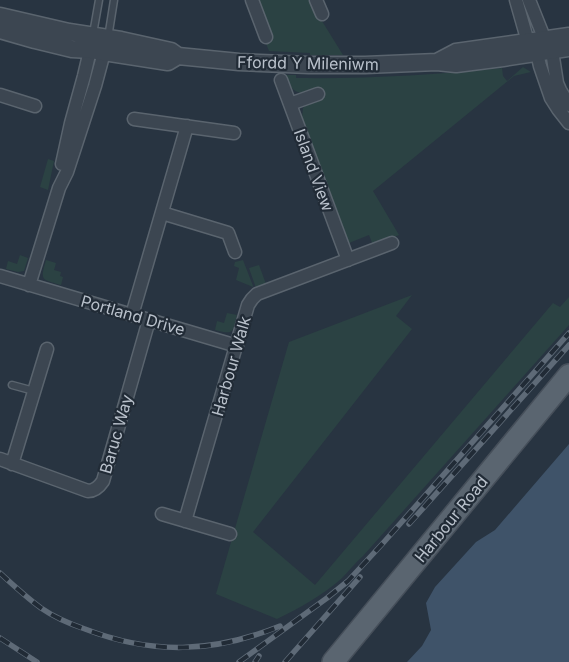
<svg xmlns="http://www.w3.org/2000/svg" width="569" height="662" font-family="Inter,sans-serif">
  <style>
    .green { fill: #2b4243 }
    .water { fill: #3f5369 }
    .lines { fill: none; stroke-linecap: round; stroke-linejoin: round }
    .service-casing { stroke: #5a646e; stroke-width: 9 }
    .minor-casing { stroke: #5a646e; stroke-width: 15 }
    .tertiary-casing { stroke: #5a646e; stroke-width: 19 }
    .primary-casing { stroke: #464f5a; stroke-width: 24 }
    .service { stroke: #3c4651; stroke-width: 6 }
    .minor { stroke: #3c4651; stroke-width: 12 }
    .tertiary { stroke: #3c4651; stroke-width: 16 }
    .primary { stroke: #5a6570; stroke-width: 21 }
    .rail-casing { stroke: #5e6a77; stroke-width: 5.5 }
    .rail { stroke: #212b36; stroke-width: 4; stroke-dasharray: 11; stroke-linecap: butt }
    .labels { text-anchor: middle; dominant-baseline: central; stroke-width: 4.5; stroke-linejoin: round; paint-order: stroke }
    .street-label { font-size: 16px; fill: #b9c1cb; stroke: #212b36 }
  </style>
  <rect width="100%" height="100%" fill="#283441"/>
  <path class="green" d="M259,0h50l34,55h-33v-2l-41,-2 -4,-10 8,-3z
    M523,67l8,5 -17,4 -141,115 26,44 -26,10 -4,-10 -20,8 -47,-124 1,-11 3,-3 -3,-12c-11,0 -14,-9 -17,-18h10v3c69,1 137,-3 206,-10l1,8 4,5z
    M48,159l6,2 -6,29 -8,-3z
    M20,255l8,3 -4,13 -6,1 -12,-3 2,-8 9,3z
    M46,260l10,3 -2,7 7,2 -1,4 3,1 -2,8c-20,-6 -21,-4 -15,-25z
    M243,260l10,26v1l-17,-7 3,-12 -5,-2 1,-4z
    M259,265l7,19 -10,4 -7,-20z
    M412,295l-16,21 16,13 -159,203 62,53 238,-282 7,4 9,-10v28l-206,231c-8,7 -15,16 -22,23 -20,17 -41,29 -64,40l-61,-25 73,-252z
    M227,313l10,2c-5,18 -3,20 -22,15l2,-9 7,2z"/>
  <path class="water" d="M569,444v218h-162l15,-16 9,-16 -5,-27 9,-16 41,-45 19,-12z"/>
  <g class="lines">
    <g class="service-casing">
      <path id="service" d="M93,34l6,-34
        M108,38l6,-38
        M12,385l22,6"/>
    </g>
    <g class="minor-casing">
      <path id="minor" d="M252,0l14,37
        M316,0l6,14
        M516,0l12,42 9,11 3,13 11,32 7,11 11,14
        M529,0l16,40 7,11 5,32 3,7 9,15
        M281,80l67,180
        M0,95l35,11
        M290,104l28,-10
        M134,119l100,14
        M62,164l9,-41 13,-47 8,-34
        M162,213l66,20 7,19
        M0,276l237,70
        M29,285l30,-97 8,-16 28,-86 11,-41
        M132,315l55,-189
        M0,459l88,32c7,0 11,-4 15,-10l46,-161
        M12,464l35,-115
        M162,514l68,20
        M185,521l63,-216 4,-6 5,-5 135,-51"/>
    </g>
    <g class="tertiary-casing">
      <path id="tertiary" d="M0,16l69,16 52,8 50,11 7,5 61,6 70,3h56l72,-3 19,2 47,-6 66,-10
        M0,30l35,10 37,9 19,1 77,12 10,-6
        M437,62l19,-10 113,-16"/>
    </g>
    <g class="primary-casing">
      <path id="primary" d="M333,662l236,-287"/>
    </g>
    <use href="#service" class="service"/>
    <use href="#minor" class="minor"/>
    <use href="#tertiary" class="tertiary"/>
    <use href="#primary" class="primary"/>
    <g class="rail-casing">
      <path id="rail" d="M409,524l160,-179
        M0,573c13,12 26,24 41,35 13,9 29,16 44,21 67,26 129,24 195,-3
        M0,638l37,24
        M239,662l88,-64 21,-17 36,-39 185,-209
        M255,662l4,-6
        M285,662l75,-85"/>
    </g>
    <use href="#rail" class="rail"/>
  </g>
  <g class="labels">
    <g class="street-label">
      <text transform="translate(308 63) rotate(1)">Ffordd Y Mileniwm</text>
      <text transform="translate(314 170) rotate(70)">Island View</text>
      <text transform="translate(133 315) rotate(16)">Portland Drive</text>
      <text transform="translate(231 366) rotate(-74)">Harbour Walk</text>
      <text transform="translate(116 434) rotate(-74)">Baruc Way</text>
      <text transform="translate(451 519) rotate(-51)">Harbour Road</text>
    </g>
  </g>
</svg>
